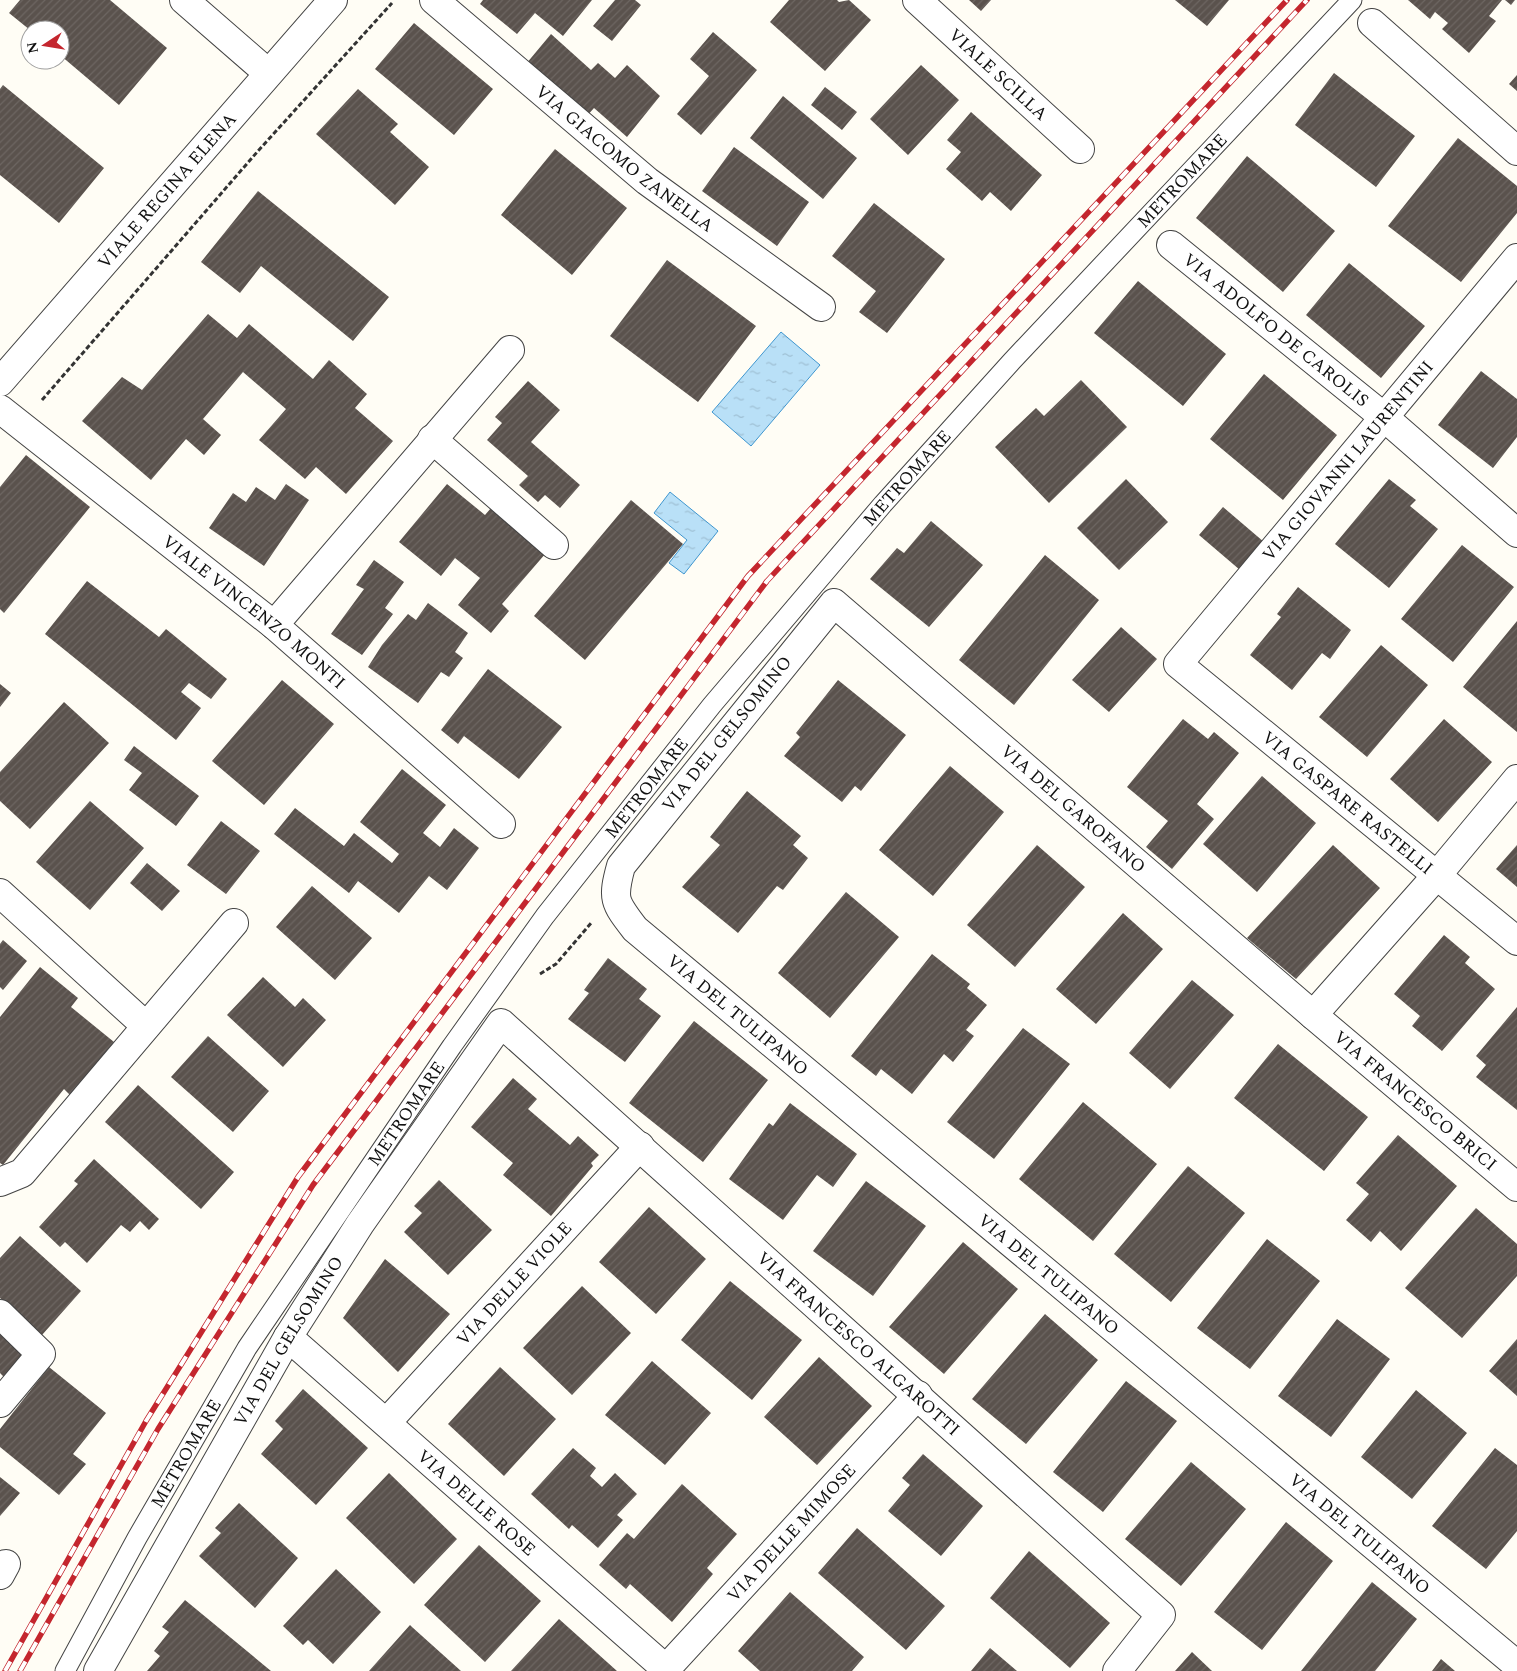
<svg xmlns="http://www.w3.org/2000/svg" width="1517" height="1671" font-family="Spectral,serif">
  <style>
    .water { fill: url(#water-ripples); stroke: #3f96cf }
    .building { fill: url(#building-hatch) }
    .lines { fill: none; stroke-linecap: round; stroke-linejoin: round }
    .service-casing { stroke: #444; stroke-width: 21 }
    .pedestrian-casing { stroke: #444; stroke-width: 30 }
    .minor-casing { stroke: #444; stroke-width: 30 }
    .tertiary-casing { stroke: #444; stroke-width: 30 }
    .path { stroke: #333; stroke-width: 3; stroke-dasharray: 5 2.5; stroke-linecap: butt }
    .service { stroke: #fff; stroke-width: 19 }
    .pedestrian { stroke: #fff; stroke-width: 28 }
    .minor { stroke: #fff; stroke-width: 28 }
    .tertiary { stroke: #fff; stroke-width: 28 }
    .rail-casing { stroke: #c4262e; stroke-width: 5.5 }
    .rail { stroke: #fff; stroke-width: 4; stroke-dasharray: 11; stroke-linecap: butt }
    .labels { text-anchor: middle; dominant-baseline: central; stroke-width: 5; stroke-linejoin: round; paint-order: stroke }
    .street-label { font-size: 18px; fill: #111; stroke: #fff }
  </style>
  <defs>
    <pattern id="water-ripples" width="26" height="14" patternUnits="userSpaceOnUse" patternTransform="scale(1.25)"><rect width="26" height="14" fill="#b9e0f7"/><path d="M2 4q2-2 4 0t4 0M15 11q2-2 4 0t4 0" fill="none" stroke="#9ebfd3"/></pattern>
    <pattern id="building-hatch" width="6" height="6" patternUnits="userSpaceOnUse" patternTransform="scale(1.25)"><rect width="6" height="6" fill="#5a524d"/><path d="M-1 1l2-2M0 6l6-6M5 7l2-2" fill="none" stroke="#6d6662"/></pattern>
  </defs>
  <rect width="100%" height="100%" fill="#fffdf5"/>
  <path class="water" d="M781,332l39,33 -69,81 -39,-34z
    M670,492l48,39 -34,43 -15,-11 18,-23 -33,-27z"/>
  <path class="building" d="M20,0h90l57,48 -48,57 -59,-50v-25h-30l-21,-17z
    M483,0h109l-29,36 -28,-23 -18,21 -37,-30z
    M615,0h20l6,5 -29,36 -19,-15z
    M789,0h48l2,2 10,-2 22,20 -46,51 -55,-49z
    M969,0h22l-10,11z
    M1175,0h54l-22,26z
    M1408,0h94l-13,16 7,5 -27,32 -27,-24 6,-6 -13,-11 -5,7z
    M1505,0h10l-4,5z
    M414,23l79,66 -39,46 -79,-66z
    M713,32l44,38 -56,65 -24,-21 32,-38 -19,-17z
    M551,34l40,36 7,-7 17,15 12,-13 33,31 -33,41 -33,-29 -8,9 -60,-53z
    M921,65l38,35 -51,55 -38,-36z
    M1334,73l81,63 -39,51 -81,-62z
    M1517,75v16l-8,-7z
    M3,85l101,83 -45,55 -59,-48v-86z
    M825,87l32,25 -15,18 -31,-25z
    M358,89l40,35 -8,8 39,35 -34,38 -79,-71z
    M783,96l74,62 -34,41 -73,-61z
    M971,112l71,63 -31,36 -21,-19 -8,9 -36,-32 15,-17 -14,-12z
    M1458,138l59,48v27l-56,69 -73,-56z
    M734,147l75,55 -32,44 -75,-55z
    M555,149l72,59 -55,67 -71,-60z
    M1247,156l88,75 -52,61 -87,-74z
    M258,191l131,106 -36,44 -92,-75 -21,27 -39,-31z
    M874,203l71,56 -58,74 -28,-21 17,-21 -44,-35z
    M667,260l89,66 -58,76 -88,-66z
    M1349,263l76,63 -44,52 -75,-63z
    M1138,281l88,73 -43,52 -89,-73z
    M208,314l29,24 12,-14 64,55 16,-19 38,34 -12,14 38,33 -47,53 -30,-27 -11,12 -46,-39 27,-31 -43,-37 -40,47 18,16 -17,20 -18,-16 -35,41 -69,-59 40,-44 20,13z
    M1481,371l36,28v38l-24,31 -55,-43z
    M1264,374l73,61 -54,65 -73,-61z
    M1081,380l46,47 -78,76 -54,-56 41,-39 8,8z
    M528,381l32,29 -29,32 49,43 -20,23 -15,-13 -7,7 -19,-17 9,-9 -41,-36 15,-17 -7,-6z
    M26,455l64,52 -86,106 -4,-4v-122z
    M1126,479l42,43 -49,48 -42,-42z
    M1389,479l27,21 -6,6 28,23 -49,59 -54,-44z
    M286,484l23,16 -45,66 -55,-38 24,-35 13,9 10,-15 19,13z
    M447,484l38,31 6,-7 55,45 -44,51 7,7 -18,22 -33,-28 22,-27 -25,-20 -14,18 -42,-34z
    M631,500l52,44 -98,116 -51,-44z
    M1223,507l41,35 -24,28 -41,-35z
    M931,521l52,44 -54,62 -59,-48 27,-31 7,5z
    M1462,545l52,42 -61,75 -52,-43z
    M1045,555l54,45 -85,105 -55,-45z
    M374,560l30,22 -19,26 8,6 -31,41 -31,-21 33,-45 -8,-4z
    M87,581l72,56 7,-8 61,50 -16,20 -22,-16 -8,9 20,16 -25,32 -131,-106z
    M1298,587l53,43 -21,29 -8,-6 -30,37 -42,-35 31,-38 -4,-3z
    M428,603l40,30 -13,19 8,6 -14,19 -8,-5 -23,31 -50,-36 14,-22 26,-31 8,6z
    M1517,621v111l-54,-45z
    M1121,627l36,32 -48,53 -37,-32z
    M1381,645l47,40 -61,72 -48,-40z
    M488,669l74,58 -43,52 -55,-43 -6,8 -17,-14z
    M282,680l52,44 -70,81 -52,-44z
    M838,680l68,55 -45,56 -6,-5 -13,16 -58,-46 16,-19 -4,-4z
    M0,684l11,9 -11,14z
    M64,702l45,41 -79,86 -30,-28v-29z
    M1183,719l25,20 6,-7 25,21 -42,51 17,15 -42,50 -26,-22 22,-26 -41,-34z
    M1444,719l48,43 -54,60 -48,-43z
    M134,746l65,50 -23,30 -47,-36 13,-17 -18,-13z
    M950,766l54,46 -71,84 -54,-46z
    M402,769l44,36 -23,28 17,14 14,-19 25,20 -32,42 -18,-14 -30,37 -41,-32 -9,12 -75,-59 21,-26 49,38 10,-13 38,30 7,-9 -39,-32z
    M1262,776l54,47 -59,69 -54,-48z
    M747,791l54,45 -8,9 15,13 -25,32 -6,-4 -39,47 -56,-46 38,-42 -10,-8z
    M90,801l54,47 -54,62 -54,-48z
    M221,821l39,30 -34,43 -39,-29z
    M1037,845l48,42 -70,80 -48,-42z
    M1333,845l47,43 -84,91 -49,-41z
    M1517,845v42l-21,-18z
    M147,863l33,28 -18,20 -32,-28z
    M312,886l60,52 -37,42 -59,-53z
    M846,892l53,45 -69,81 -52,-45z
    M1123,913l40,36 -67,75 -40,-35z
    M1444,935l26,22 -5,6 30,26 -53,62 -30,-25 8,-10 -26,-22z
    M3,940l24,21 -24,29 -3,-3v-43z
    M932,954l38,30 -3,4 20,17 -21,25 8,6 -21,26 -9,-8 -32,40 -31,-25 -5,7 -25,-20z
    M608,958l39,31 -8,10 22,17 -36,46 -57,-43 21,-26 -5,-3z
    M40,967l38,31 -7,9 43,35 -43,54 -7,-7 -61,76 -3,-2v-146z
    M263,977l32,30 8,-9 23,22 -43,47 -56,-52z
    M1192,980l42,35 -64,74 -41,-36z
    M1517,1007v103l-41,-33 10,-12 -10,-9z
    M694,1021l74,59 -65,82 -74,-59z
    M1023,1028l47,36 -76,95 -47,-37z
    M208,1036l61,55 -36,41 -62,-55z
    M1278,1044l90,73 -44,54 -90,-73z
    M513,1078l24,21 -9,10 42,36 8,-9 21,19 -8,8 2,3 -42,50 -48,-41 10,-12 -42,-36z
    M138,1085l96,87 -33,37 -96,-87z
    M1083,1102l74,62 -64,77 -74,-62z
    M790,1103l67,51 -24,33 -16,-12 -34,45 -54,-41 40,-56 4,3z
    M1398,1135l59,51 -56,65 -21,-20 -9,11 -25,-22 23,-26 -13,-11z
    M94,1159l65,60 -10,11 -9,-9 -10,11 -9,-7 -34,38 -22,-21 -5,5 -21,-20 39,-43 -4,-3z
    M1188,1166l57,47 -74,89 -57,-48z
    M439,1180l53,50 -44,45 -44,-43 18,-19 -8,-7z
    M866,1181l60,45 -53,70 -60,-45z
    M649,1207l57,52 -50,55 -57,-52z
    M1476,1208l41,36v32l-55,62 -57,-50z
    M20,1236l61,55 -39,44 -42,-37v-40z
    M1267,1239l53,42 -70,88 -53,-41z
    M963,1242l55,47 -74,85 -55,-47z
    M385,1259l65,55 -52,58 -55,-54z
    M730,1281l72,59 -50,60 -71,-60z
    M582,1286l49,47 -59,62 -49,-47z
    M1045,1314l53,46 -72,84 -54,-45z
    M1337,1319l53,40 -59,78 -53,-41z
    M0,1332l26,24 -21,22 -5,-5z
    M1517,1339v57l-28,-25z
    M819,1357l53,49 -55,59 -53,-48z
    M652,1361l59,52 -46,52 -60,-50z
    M49,1367l57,46 -33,41 13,10 -27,31 -59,-48v-18z
    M500,1367l56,52 -52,57 -56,-52z
    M1126,1381l51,40 -74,91 -50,-40z
    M303,1389l65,59 -52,57 -55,-51 22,-25 -8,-8z
    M1416,1390l51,43 -55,66 -51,-42z
    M573,1448l23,20 -6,8 12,11 13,-14 22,21 -20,21 6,5 -25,28 -26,-23 -3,4 -38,-35z
    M1495,1448l22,17v66l-31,38 -54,-43z
    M923,1454l60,52 -42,50 -53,-45 22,-26 -8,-7z
    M1191,1462l55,47 -65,77 -56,-47z
    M389,1473l68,66 -43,45 -68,-66z
    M0,1477l20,16 -20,23z
    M682,1484l55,50 -30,34 6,6 -41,48 -42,-38 -4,5 -27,-24 28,-32 7,6z
    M239,1503l59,55 -43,50 -56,-52 22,-23 -6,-5z
    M1286,1522l47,39 -71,89 -48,-38z
    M857,1528l88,78 -39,44 -88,-77z
    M479,1545l62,56 -56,61 -61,-57z
    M1029,1551l81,72 -40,45 -80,-70z
    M336,1569l45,43 -48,52 -25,-24 -5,5 -20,-19z
    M1372,1582l45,37 -42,52h-74z
    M790,1592l74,65 -12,14h-92l-22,-20z
    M185,1600l86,71h-124l13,-15 -6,-5 15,-19 -7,-5z
    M559,1619l58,52h-106z
    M410,1625l2,2 49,44h-92z
    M990,1648l27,23h-46z
    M1192,1652l20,19h-37z
    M1441,1659l14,12h-23z"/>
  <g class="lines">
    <g class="service-casing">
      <g id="service">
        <path id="s1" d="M65,1671l72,-133 110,-190 205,-302 93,-130 167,-211 171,-201 129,-143 340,-361"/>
      </g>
    </g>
    <g class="pedestrian-casing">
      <path id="pedestrian" d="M184,0l84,73"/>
    </g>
    <g class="minor-casing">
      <g id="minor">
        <path id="s2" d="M434,0l213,181 174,126"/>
        <path id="s3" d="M917,0l163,149"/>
        <path d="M1372,23l145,128"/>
        <path id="s4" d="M1171,245l214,173 132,115"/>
        <path id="s5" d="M1517,258l-339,406 339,277"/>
        <path id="s6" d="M0,409l274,216 227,199"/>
        <path d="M432,439l122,106"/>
        <path d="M274,625l236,-275"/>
        <path d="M0,893l146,133"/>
        <path d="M1313,1015l125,-141 79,-95"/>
        <path d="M0,1182l22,-9 212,-250"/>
        <path id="s7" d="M1517,1187l-204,-172 -479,-412 -213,263c-9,33 -7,36 14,63l882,736"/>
        <path d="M0,1314l41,40 -41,49"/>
        <path id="s8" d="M288,1337l378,332"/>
        <path id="s9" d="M387,1422l253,-276"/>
        <path d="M0,1575l6,-11"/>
        <path id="s10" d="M98,1671l190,-334 72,-113 141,-201 660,592 -44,56"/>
        <path id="s11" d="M664,1671l254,-276"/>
      </g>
    </g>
    <g class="tertiary-casing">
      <g id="tertiary">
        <path id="s12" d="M0,382l333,-382"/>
      </g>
    </g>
    <path class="path" d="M42,400l216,-249 134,-148
      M540,974l16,-10 36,-42"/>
    <use href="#service" class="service"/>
    <use href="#pedestrian" class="pedestrian"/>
    <use href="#minor" class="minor"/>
    <use href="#tertiary" class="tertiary"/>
    <g class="rail-casing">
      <path id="rail" d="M5,1671l141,-250 152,-244 450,-601 539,-576
        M20,1671l138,-242 155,-244 454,-604 540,-581"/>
    </g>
    <use href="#rail" class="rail"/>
  </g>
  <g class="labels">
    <g class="street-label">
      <text stroke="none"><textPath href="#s3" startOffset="110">VIALE SCILLA</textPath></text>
      <text stroke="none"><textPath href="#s2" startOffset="248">VIA GIACOMO ZANELLA</textPath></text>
      <text stroke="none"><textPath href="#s1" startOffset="1869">METROMARE</textPath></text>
      <text stroke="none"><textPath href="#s12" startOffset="254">VIALE REGINA ELENA</textPath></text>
      <text stroke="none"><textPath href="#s4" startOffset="135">VIA ADOLFO DE CAROLIS</textPath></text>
      <text transform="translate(1348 461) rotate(-50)">VIA GIOVANNI LAURENTINI</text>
      <text stroke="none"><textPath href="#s1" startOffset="1464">METROMARE</textPath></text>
      <text stroke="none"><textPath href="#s6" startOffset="325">VIALE VINCENZO MONTI</textPath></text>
      <text transform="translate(727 734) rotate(-51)">VIA DEL GELSOMINO</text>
      <text stroke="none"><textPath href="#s1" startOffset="1059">METROMARE</textPath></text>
      <text stroke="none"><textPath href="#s5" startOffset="748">VIA GASPARE RASTELLI</textPath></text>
      <text transform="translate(1073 809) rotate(41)">VIA DEL GAROFANO</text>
      <text stroke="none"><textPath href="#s7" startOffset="1440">VIA DEL TULIPANO</textPath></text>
      <text transform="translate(1415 1101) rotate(40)">VIA FRANCESCO BRICI</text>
      <text stroke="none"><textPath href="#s1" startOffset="654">METROMARE</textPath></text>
      <text stroke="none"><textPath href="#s7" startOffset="1845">VIA DEL TULIPANO</textPath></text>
      <text stroke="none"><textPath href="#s9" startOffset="188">VIA DELLE VIOLE</textPath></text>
      <text stroke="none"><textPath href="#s10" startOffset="381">VIA DEL GELSOMINO</textPath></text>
      <text stroke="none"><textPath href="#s10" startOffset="1244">VIA FRANCESCO ALGAROTTI</textPath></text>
      <text stroke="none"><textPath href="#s1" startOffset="249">METROMARE</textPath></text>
      <text stroke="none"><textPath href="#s8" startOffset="251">VIA DELLE ROSE</textPath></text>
      <text stroke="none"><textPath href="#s11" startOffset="188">VIA DELLE MIMOSE</textPath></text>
      <text stroke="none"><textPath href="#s7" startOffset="2250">VIA DEL TULIPANO</textPath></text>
    </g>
  </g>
  <g transform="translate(45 45) rotate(258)"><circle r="24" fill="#ffffff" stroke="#a0a0a0"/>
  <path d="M0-4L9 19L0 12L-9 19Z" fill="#c4262e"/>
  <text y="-8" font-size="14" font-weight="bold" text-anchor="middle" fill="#111111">N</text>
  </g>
</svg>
